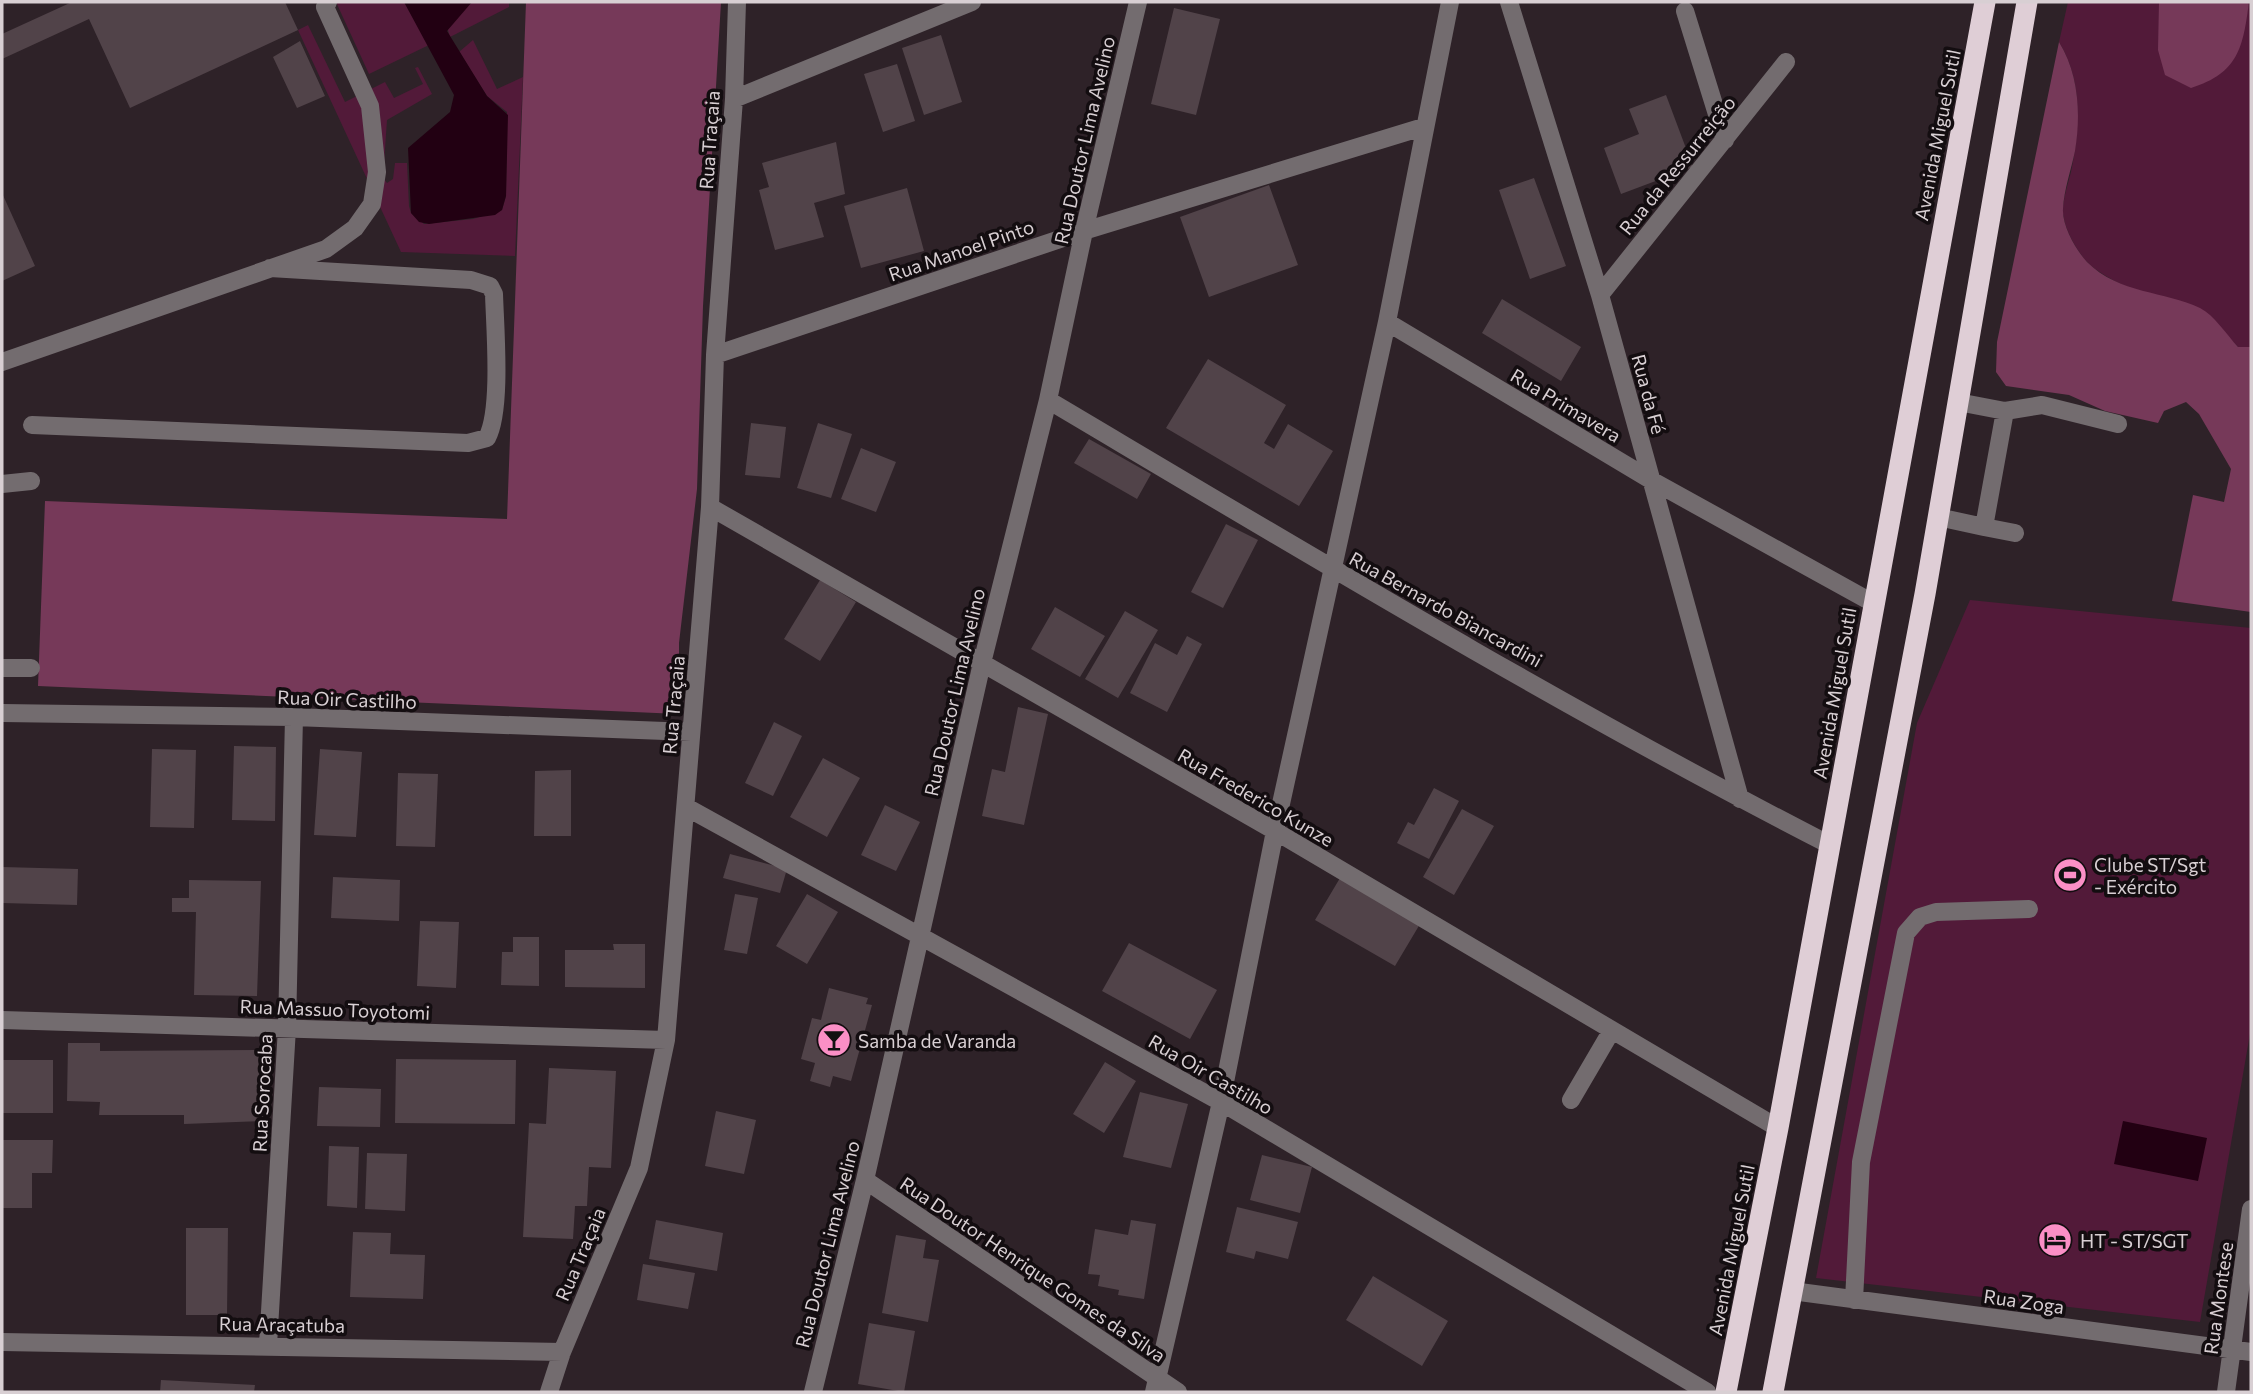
<svg xmlns="http://www.w3.org/2000/svg" width="2253" height="1394" font-family="Commissioner,sans-serif">
  <style>
    .green { fill: #521a39 }
    .forest { fill: #763959 }
    .water { fill: #220012 }
    .building { fill: #514349 }
    .lines { fill: none; stroke-linecap: round; stroke-linejoin: round }
    .minor { stroke: #736c6f; stroke-width: 18 }
    .highway { stroke: #dfced6; stroke-width: 21 }
    .labels { text-anchor: middle; dominant-baseline: central; stroke-width: 7; stroke-linejoin: round; paint-order: stroke }
    .street-label { font-size: 19px; fill: #d8cfd3; stroke: #130d10 }
    .poi-label { font-size: 19px; fill: #d8cfd3; stroke: #130d10; text-anchor: start }
  </style>
  <rect width="100%" height="100%" fill="#2e2228"/>
  <path class="green" d="M336,2h68l25,43 -60,29z
    M472,2h37v5l-59,30 -3,-10z
    M2068,2h91v6l87,11 3,-17h2v345h-13c-16,-18 -42,-39 -65,-47 -8,-3 -18,-3 -26,-6 -18,-5 -48,-19 -61,-33 -10,-12 -21,-31 -23,-47 -1,-13 5,-30 8,-42 9,-44 12,-91 -12,-130z
    M308,25l37,77 40,-20 9,16 29,-14 -8,-16 3,-1 14,27 -45,26 -4,58 4,5 6,-4 2,-16h12l2,43 2,7 13,11 49,-5 29,-9 4,-14 1,-84 -20,-16 -28,-44 14,-12 24,49 26,-12 -8,179 -114,-4 -103,-222z
    M1970,600l281,28v400l-51,294 -384,-44 101,-555z"/>
  <path class="forest" d="M526,2h195l-18,304 -6,183 -18,154v71l-641,-28 7,-185 462,18z
    M2159,2h90c-6,45 -10,71 -58,86l-26,-13 -7,-25z
    M2059,42c20,32 22,73 16,109 -4,19 -11,39 -12,58 -1,17 13,41 24,53 32,32 78,29 113,46 14,7 27,27 38,39h13v265l-79,-11 21,-106 31,7 7,-33 -32,-55 -13,-12 -22,9 -6,12 -53,-12 -36,-16 -63,-9 -10,-14 1,-30z"/>
  <path class="water" d="M404,2h68l-25,29 40,65 21,19 -2,81 -4,14 -7,5 -66,9 -10,-2 -8,-9 -3,-65 42,-36 4,-17z
    M2123,1121l84,17 -9,43 -84,-17z"/>
  <path class="building" d="M72,2h213l13,28 -168,78 -41,-89 -87,40v-25z
    M1174,8l46,11 -24,96 -45,-11z
    M941,35l21,67 -38,13 -22,-67z
    M300,41l25,55 -28,12 -24,-51z
    M897,64l18,57 -32,11 -19,-58z
    M1666,95l27,72 -72,27 -17,-46 35,-14 -10,-25z
    M836,142l9,52 -31,9 10,34 -49,13 -16,-60 10,-3 -7,-24z
    M1534,178l32,88 -36,13 -31,-89z
    M1269,185l29,80 -89,32 -29,-80z
    M907,188l17,63 -63,17 -17,-62z
    M2,193l33,73 -33,15z
    M1502,299l79,48 -20,34 -79,-48z
    M1208,359l78,46 -22,38 10,6 14,-25 45,27 -34,55 -133,-78z
    M751,423l35,4 -6,51 -35,-3z
    M818,423l34,11 -21,64 -34,-10z
    M1089,439l62,35 -14,25 -63,-36z
    M861,448l35,14 -20,50 -35,-13z
    M1226,524l32,16 -35,68 -32,-16z
    M820,580l36,22 -36,59 -36,-22z
    M1055,607l50,29 -25,41 -49,-28z
    M1125,611l33,19 -40,68 -33,-19z
    M1187,636l15,8 -35,68 -37,-19 25,-50 22,12z
    M1018,707l30,7 -24,111 -42,-9 10,-47 13,3z
    M774,722l28,14 -29,60 -28,-13z
    M234,746l42,1 -1,74 -43,-1z
    M152,749l44,1 -2,78 -44,-1z
    M320,749l42,3 -6,85 -42,-2z
    M823,758l37,20 -33,59 -37,-20z
    M571,770v66h-37l1,-65z
    M398,773l40,1 -3,73 -39,-1z
    M1434,788l25,13 -30,58 -32,-16 11,-21 6,3z
    M885,805l35,17 -24,49 -35,-16z
    M1462,809l32,17 -40,69 -31,-18z
    M730,854l57,15 -7,24 -57,-15z
    M2,867l76,2 -1,36 -75,-2z
    M333,877l67,3 -1,41 -68,-3z
    M1340,878l80,46 -25,42 -80,-46z
    M189,880l72,1 -4,115 -63,-1 2,-83h-24v-14h17z
    M735,894l23,4 -11,56 -23,-4z
    M807,894l31,18 -31,52 -31,-18z
    M420,921l39,1 -3,66 -39,-2z
    M513,937h26v49l-38,-1 1,-33h11z
    M1129,943l88,47 -27,49 -88,-48z
    M613,944h32v44l-80,-1v-37h49z
    M829,988l39,10 -2,6 6,1 -21,76 -18,-5 -3,11 -20,-6 5,-18 -14,-4 11,-41 9,2z
    M68,1043h32v8l165,-1v71l-81,3v-9h-85l1,-13 -33,-1z
    M396,1059l120,1 -1,64 -120,-1z
    M2,1060h51v53h-51z
    M1105,1062l31,19 -32,52 -31,-19z
    M549,1068l67,3 -5,97 -22,-1 -2,39h-12l-2,33 -50,-2 6,-114 17,1z
    M319,1087l62,2 -1,38 -63,-1z
    M1140,1092l48,12 -17,64 -48,-11z
    M716,1111l40,9 -12,54 -39,-8z
    M2,1140h51l-1,33h-20v35h-30z
    M329,1146l30,1 -2,61 -30,-2z
    M367,1153l40,1 -2,57 -40,-2z
    M1262,1155l50,12 -12,46 -50,-13z
    M1237,1207l61,15 -10,37 -32,-8 -2,8 -28,-7z
    M656,1220l67,13 -6,38 -68,-12z
    M1131,1220l25,4 -12,75 -26,-4 1,-5 -21,-4 2,-11 -12,-1 7,-45 33,6z
    M186,1228h42l-1,87h-41z
    M353,1232l38,1 -1,21 35,1 -2,44 -73,-2z
    M896,1235l30,5 -3,18 16,2 -11,62 -46,-9z
    M643,1264l52,9 -7,36 -51,-9z
    M1373,1276l75,45 -26,45 -76,-46z
    M869,1323l46,8 -11,61 -46,-8z
    M161,1380l94,5 -1,7h-94z"/>
  <g class="lines">
    <path class="minor" d="M1509,2l91,293 140,504
      M1685,11l40,129
      M734,99l238,-97
      M1600,295l186,-233
      M1387,322l264,158 222,123
      M715,355l369,-124 339,-104
      M2,362l324,-113 29,-21 17,-24 5,-32 -7,-66 -45,-99 3,-5
      M1048,400c258,153 515,308 782,445
      M1958,402l47,9 37,-6 76,19
      M32,425l436,18 19,-5c15,-28 8,-110 7,-144l-4,-8 -19,-6 -201,-12
      M2,484l29,-3
      M710,507l565,324 503,297
      M1938,517l46,10 21,-116
      M1984,527l31,6
      M2,668h29
      M2,713l292,4 397,15
      M686,807l535,295 486,290
      M2,1020l664,20
      M1571,1100l41,-70
      M865,1180l313,212
      M1792,1291l459,61
      M1854,1300l7,-138 45,-229 14,-16 16,-5 93,-3
      M2,1342l560,10
      M268,1345l19,-317 7,-311
      M549,1392l13,-40 77,-184 27,-128 44,-533 5,-152 19,-256 3,-97
      M813,1392l52,-212 117,-517 66,-263 36,-169 54,-229
      M1154,1392l67,-290 54,-271 112,-509 63,-320
      M2226,1392l25,-183"/>
    <path class="highway" d="M1726,1392l52,-264 207,-1126
      M1773,1392l152,-798 102,-592"/>
  </g>
  <defs>
    <g id="stadium-disc" transform="scale(1.75)"><circle r="9.5" fill="#fb8fc6" stroke="#130d10"/><path d="M0-5a6.5 5 0 1 0 0 10a6.5 5 0 1 0 0-10ZM-3.5-1.8h7v3.6h-7Z" fill="#111"/></g>
    <g id="bar-disc" transform="scale(1.75)"><circle r="9.5" fill="#fb8fc6" stroke="#130d10"/><path d="M-6-5H6L.8 .8V4.5H3.5V6h-7V4.5H-.8V.8Z" fill="#111"/></g>
    <g id="hotel-disc" transform="scale(1.75)"><circle r="9.5" fill="#fb8fc6" stroke="#130d10"/><path d="M-6-4.5h1.5V1H6V5H4.5V3h-9V5H-6ZM-4 0a1.8 1.8 0 1 1 3.6 0ZM.5 0V-2.5h3Q6-2.5 6 0Z" fill="#111"/></g>
  </defs>
  <g fill-rule="evenodd">
    <use href="#stadium-disc" x="2070" y="875"/>
    <use href="#bar-disc" x="834" y="1040"/>
    <use href="#hotel-disc" x="2055" y="1240"/>
  </g>
  <g class="labels">
    <g class="street-label">
      <text transform="translate(1937 135) rotate(-79)">Avenida Miguel Sutil</text>
      <text transform="translate(709 140) rotate(-86)">Rua Traçaia</text>
      <text transform="translate(1084 140) rotate(-77)">Rua Doutor Lima Avelino</text>
      <text transform="translate(1677 165) rotate(-51)">Rua da Ressurreição</text>
      <text transform="translate(961 250) rotate(-19)">Rua Manoel Pinto</text>
      <text transform="translate(1649 394) rotate(75)">Rua da Fé</text>
      <text transform="translate(1566 405) rotate(31)">Rua Primavera</text>
      <text transform="translate(1446 609) rotate(29)">Rua Bernardo Biancardini</text>
      <text transform="translate(954 692) rotate(-77)">Rua Doutor Lima Avelino</text>
      <text transform="translate(1834 693) rotate(-80)">Avenida Miguel Sutil</text>
      <text transform="translate(347 699) rotate(2)">Rua Oir Castilho</text>
      <text transform="translate(673 705) rotate(-85)">Rua Traçaia</text>
      <text transform="translate(1256 797) rotate(30)">Rua Frederico Kunze</text>
      <text transform="translate(335 1009) rotate(2)">Rua Massuo Toyotomi</text>
      <text transform="translate(1211 1074) rotate(30)">Rua Oir Castilho</text>
      <text transform="translate(262 1093) rotate(-87)">Rua Sorocaba</text>
      <text transform="translate(827 1244) rotate(-76)">Rua Doutor Lima Avelino</text>
      <text transform="translate(1731 1250) rotate(-79)">Avenida Miguel Sutil</text>
      <text transform="translate(580 1254) rotate(-67)">Rua Traçaia</text>
      <text transform="translate(1033 1269) rotate(34)">Rua Doutor Henrique Gomes da Silva</text>
      <text transform="translate(2218 1298) rotate(-82)">Rua Montese</text>
      <text transform="translate(2024 1301) rotate(8)">Rua Zoga</text>
      <text transform="translate(282 1324) rotate(1)">Rua Araçatuba</text>
    </g>
    <g class="poi-label">
      <text x="2094" y="864">Clube ST/Sgt<tspan x="2094" dy="22">- Exército</tspan></text>
      <text x="858" y="1040">Samba de Varanda</text>
      <text x="2080" y="1240">HT - ST/SGT</text>
    </g>
  </g>
  <rect width="2253" height="1394" fill="none" stroke="#d8cfd3" stroke-width="7"/>
</svg>
